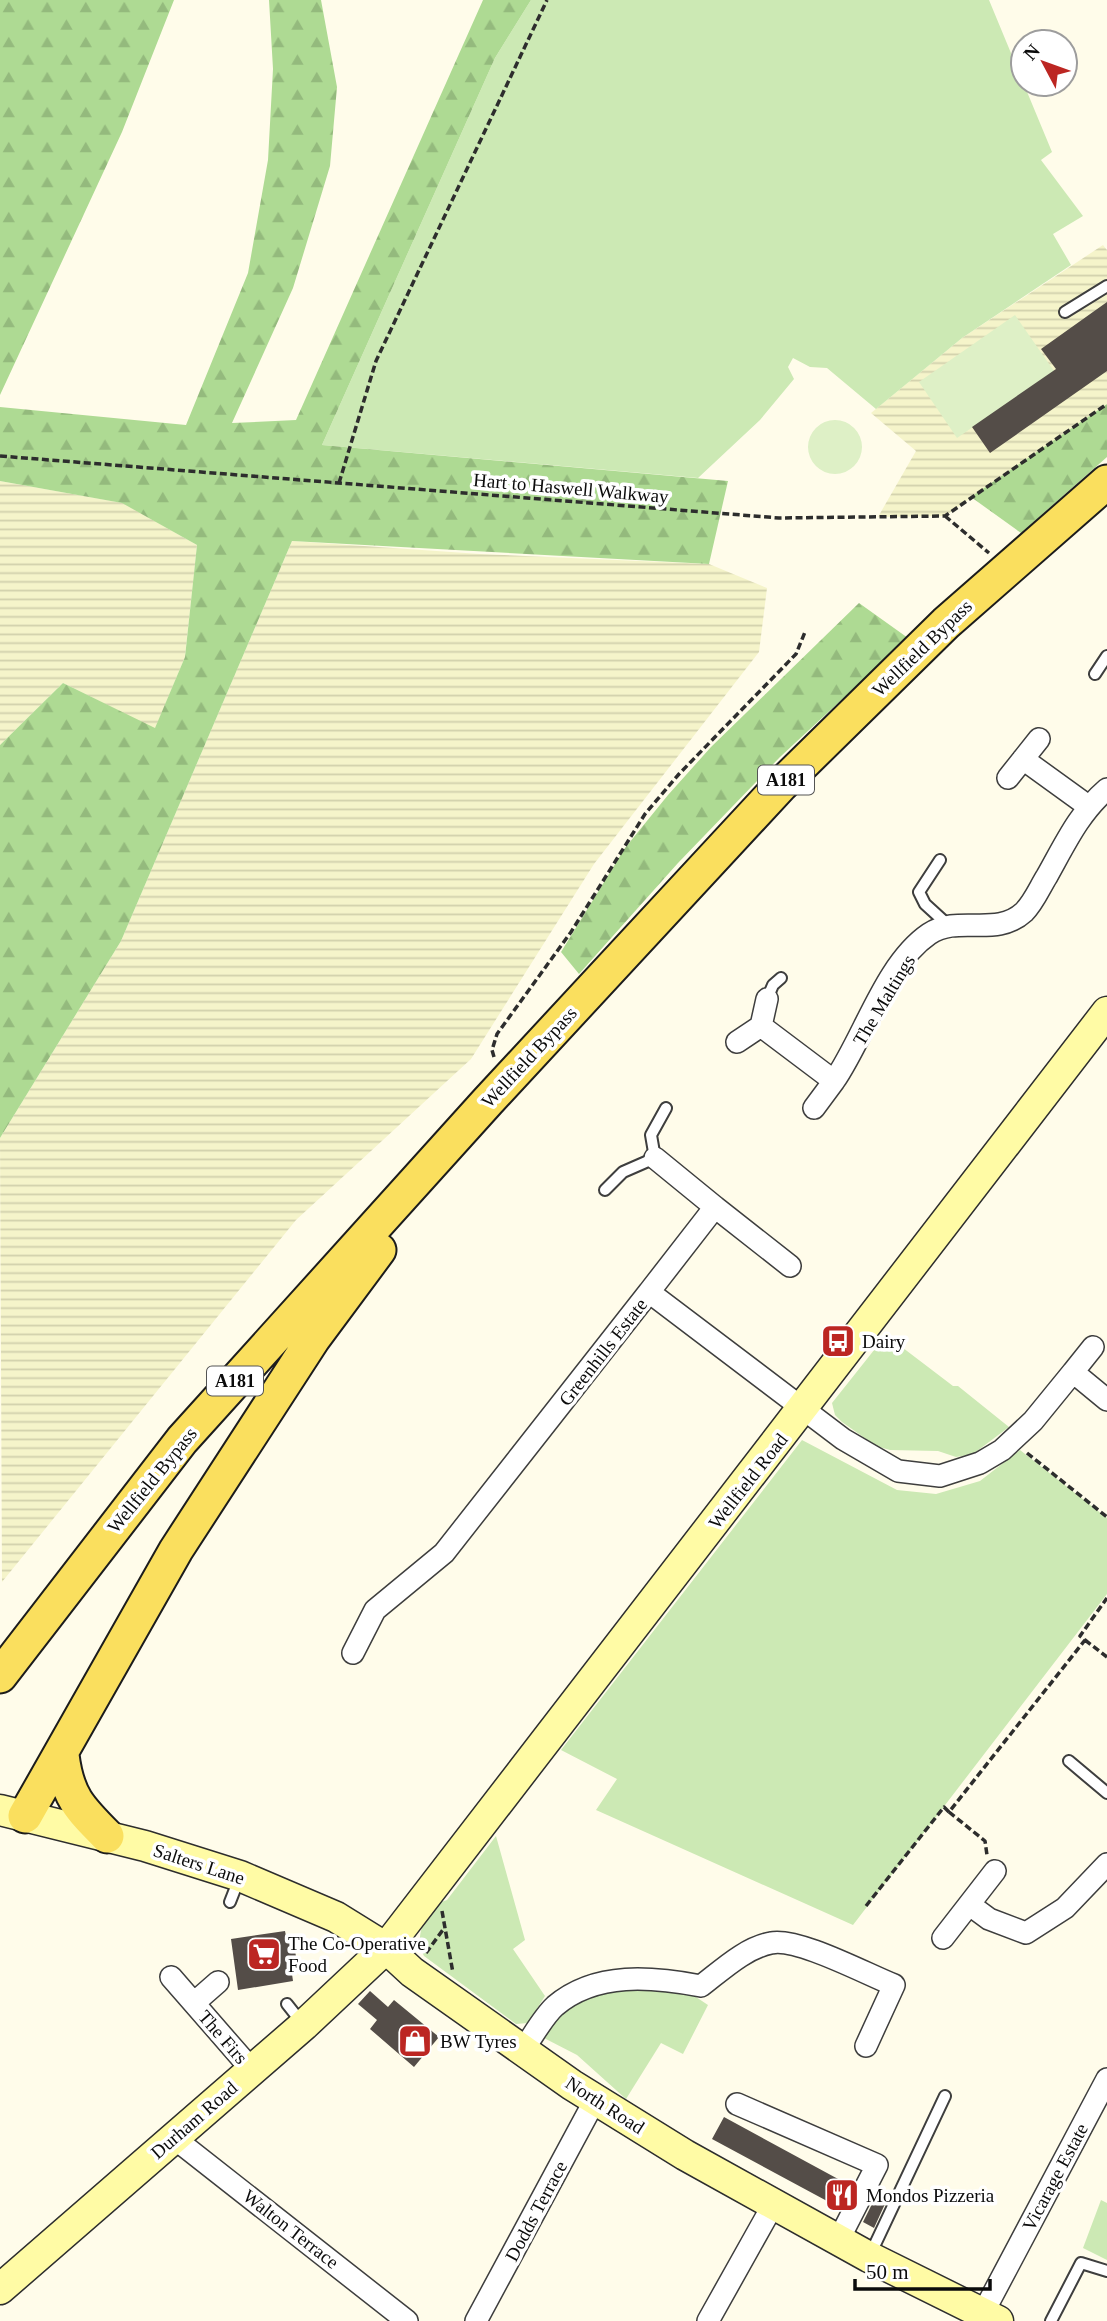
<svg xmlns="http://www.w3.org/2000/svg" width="1107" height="2321" font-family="'Times New Roman',serif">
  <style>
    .farmland { fill: url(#farmland-rules) }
    .grass { fill: #cce9b4 }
    .forest { fill: url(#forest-firs) }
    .pitch { fill: #def0c6 }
    .building { fill: #544d48 }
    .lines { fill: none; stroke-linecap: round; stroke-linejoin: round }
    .lane-casing { stroke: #3e3e3e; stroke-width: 14 }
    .street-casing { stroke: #3e3e3e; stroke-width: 24 }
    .secondary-casing { stroke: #2d2d2d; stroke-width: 33 }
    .primary-casing { stroke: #1c1c1c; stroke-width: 37 }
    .path { stroke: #2d2d2d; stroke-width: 3.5; stroke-dasharray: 7 3.5; stroke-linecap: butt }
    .lane { stroke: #fff; stroke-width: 10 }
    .street { stroke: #fff; stroke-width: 21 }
    .secondary { stroke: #fffba5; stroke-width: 30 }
    .primary { stroke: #fadf5e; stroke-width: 33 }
    .labels { text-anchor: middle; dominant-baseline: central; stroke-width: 7; stroke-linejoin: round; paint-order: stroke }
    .shield { fill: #fff; stroke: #545454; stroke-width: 2 }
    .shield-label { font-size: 18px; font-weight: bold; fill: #0b0b0b }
    .street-label { font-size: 19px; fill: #0b0b0b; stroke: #fff }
    .poi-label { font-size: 19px; fill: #0b0b0b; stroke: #fff; text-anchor: start }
  </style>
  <defs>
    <pattern id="farmland-rules" width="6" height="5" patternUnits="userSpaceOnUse" patternTransform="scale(1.75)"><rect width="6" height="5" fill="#f5f4ca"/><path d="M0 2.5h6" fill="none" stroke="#d1d0ac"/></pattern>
    <pattern id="forest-firs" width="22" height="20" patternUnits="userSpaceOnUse" patternTransform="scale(1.75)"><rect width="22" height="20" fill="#aeda93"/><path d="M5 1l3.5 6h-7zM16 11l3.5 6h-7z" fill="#94ba7d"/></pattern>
  </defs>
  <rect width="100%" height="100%" fill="#fffcea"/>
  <path class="farmland" d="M1103,245l4,5v154l-162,112 -67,1 38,-66 -45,-38 91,-75z
    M0,481l123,22 74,42 -12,112 -30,72 -92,-46 -63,62z
    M292,541l188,13 229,10 58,24 -8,64 -165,212 -123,195 -175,161 -294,362 -2,-444 121,-197z"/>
  <path class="grass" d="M531,0h458l63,152 -11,8 42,56 -30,18 18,31 -109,73 -86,71 -49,-41 -17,-1 -17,-9 -5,9 6,12 -34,41 -62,58 -376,-33 173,-387z
    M886,1335l67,51h5l51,41 -36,27 -17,3 -18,-6 -48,-1 -14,-4 -34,-24 -7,-7 -3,-12z
    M802,1440l95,50 39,4 44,-13 40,-31 87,68v76l-254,331 -257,-115 21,-31 -56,-29z
    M496,1836l29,104 -12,9 32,47 -17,27 -12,1 -92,-68c-11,-19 2,-50 23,-56z
    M626,1983l64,10 18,12 -25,49 -22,-11 -35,56 -49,-44 -35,-18c27,-40 39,-41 84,-54z
    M1101,2200l6,3v57l-24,-12z"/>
  <path class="forest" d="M0,0h174l-52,132 -122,263z
    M269,0h52l16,87 -7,79 -37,122 -61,135 64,-3 187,-420h48l-36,58 -173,387 406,36 -19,83 -417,-23 -171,400 -121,197v-393l63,-62 92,45 30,-71 12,-112 -75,-42 -122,-22v-74l186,18 62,-152 20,-113 5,-91z
    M1107,404v53l-86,76 -50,-36z
    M859,603l49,35 -128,119 -102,106 -99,111 -18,-22 64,-104 43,-53 43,-48z"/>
  <path class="pitch" d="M1015,315l39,56 -97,67 -38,-56z
    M808 447a27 27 0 1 1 54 0a27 27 0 1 1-54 0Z"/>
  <path class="building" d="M1107,302v69l-117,82 -18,-26 84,-58 -15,-20z
    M285,1931l2,10 7,-1 3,26 -6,1 2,14 -55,9 -7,-51z
    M370,1991l18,16 6,-7 45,37 -25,30 -44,-38 7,-9 -19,-16z
    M724,2117l127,69 -11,22 -128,-69z
    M880,2188l10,5 -16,35 -11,-6z"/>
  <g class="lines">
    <g class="lane-casing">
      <path id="lane" d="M1065,312l42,-26
        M1095,674l12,-18
        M940,860l-21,32 6,12 23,21
        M767,999l6,-14 8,-7
        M605,1190l18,-18 32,-14 -4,-23 15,-27
        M1069,1761l38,32
        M230,1902l9,-23
        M287,2004l15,19
        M870,2255l75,-159
        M1051,2321l30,-58 26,8"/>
    </g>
    <g class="street-casing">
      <path id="street" d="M1023,759l65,47
        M1008,778l31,-39
        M761,1026l73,55c30,-43 51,-117 95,-147 30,-20 67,4 95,-22 10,-10 16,-25 23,-36 18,-32 32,-63 60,-87
        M737,1042l24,-16 6,-27
        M814,1108l20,-27
        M715,1207l75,59
        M649,1292l66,-85 -60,-49
        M1073,1372l20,-25
        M353,1653l22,-43 69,-57 205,-261 194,147 55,32 42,5 40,-13 22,-13 31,-29 40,-49 34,28
        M970,1905l19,14 37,14 39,-25 42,-44
        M943,1938l52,-67
        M171,1977l81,93
        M194,2003l24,-21
        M523,2050c10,-14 20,-33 32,-44 41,-35 98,-29 146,-20 21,-16 44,-38 70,-43 26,-6 95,31 123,42l-28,61
        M737,2104l140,61 -39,76
        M174,2138l233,183
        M983,2313l124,-234
        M476,2321l119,-221
        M708,2321l65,-116"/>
    </g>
    <g class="secondary-casing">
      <path id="secondary" d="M0,1810l145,36 95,30 96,41 50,31 26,24 160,113 113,70 184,102 129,64
        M0,2289l304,-264 82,-77 721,-936"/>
    </g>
    <g class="primary-casing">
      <path id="primary" d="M0,1676l182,-236 306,-339 293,-316 165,-162 161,-141
        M62,1755c5,41 17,53 45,81
        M25,1816l151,-266 137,-211 66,-89"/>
    </g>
    <path class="path" d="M0,456l779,62 166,-2 162,-112
      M339,483l37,-122 171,-361
      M945,516l44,37
      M494,1057l-2,-7 5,-16 74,-102 74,-118 34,-40 117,-120 9,-22
      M1027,1453l80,64
      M1085,1640l22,17
      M949,1812l36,29 2,14
      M866,1906l78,-99 5,5 136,-172 -5,-4 27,-38
      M442,1911l11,62
      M426,1953l19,-26"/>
    <use href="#lane" class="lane"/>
    <use href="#street" class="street"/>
    <use href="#secondary" class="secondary"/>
    <use href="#primary" class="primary"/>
  </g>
  <defs>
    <g id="bus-square" transform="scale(1.75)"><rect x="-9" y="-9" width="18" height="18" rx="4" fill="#bc2622" stroke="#fff"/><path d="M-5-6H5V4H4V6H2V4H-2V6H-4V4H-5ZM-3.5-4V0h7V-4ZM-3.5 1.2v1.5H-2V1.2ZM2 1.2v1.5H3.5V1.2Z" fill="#fff"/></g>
    <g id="supermarket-square" transform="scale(1.75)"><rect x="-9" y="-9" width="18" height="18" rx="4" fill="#bc2622" stroke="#fff"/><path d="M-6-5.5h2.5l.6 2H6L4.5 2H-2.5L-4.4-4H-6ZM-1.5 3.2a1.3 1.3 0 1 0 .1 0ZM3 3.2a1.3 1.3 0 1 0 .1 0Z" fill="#fff"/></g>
    <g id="shop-square" transform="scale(1.75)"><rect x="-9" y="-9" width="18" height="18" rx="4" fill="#bc2622" stroke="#fff"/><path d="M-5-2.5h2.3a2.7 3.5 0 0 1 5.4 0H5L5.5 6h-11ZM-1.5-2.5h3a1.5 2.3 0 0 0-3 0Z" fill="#fff"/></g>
    <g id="restaurant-square" transform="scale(1.75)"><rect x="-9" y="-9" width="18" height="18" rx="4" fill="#bc2622" stroke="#fff"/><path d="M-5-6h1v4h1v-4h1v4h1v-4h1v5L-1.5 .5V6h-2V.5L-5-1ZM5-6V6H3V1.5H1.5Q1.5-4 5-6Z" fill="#fff"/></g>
  </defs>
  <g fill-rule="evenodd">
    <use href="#bus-square" x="838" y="1341"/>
    <use href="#supermarket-square" x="264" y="1954"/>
    <use href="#shop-square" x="415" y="2041"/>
    <use href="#restaurant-square" x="842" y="2195"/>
  </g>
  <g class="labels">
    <g class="shield">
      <rect x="758" y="765.5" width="56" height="29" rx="5"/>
      <rect x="207" y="1366.5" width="56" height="29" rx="5"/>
    </g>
    <g class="shield-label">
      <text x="786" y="780">A181</text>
      <text x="235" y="1381">A181</text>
    </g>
    <g class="street-label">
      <text transform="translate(571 488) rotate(5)">Hart to Haswell Walkway</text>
      <text transform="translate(922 648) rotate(-44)">Wellfield Bypass</text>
      <text transform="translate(884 1000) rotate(-59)">The Maltings</text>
      <text transform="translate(529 1057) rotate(-47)">Wellfield Bypass</text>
      <text transform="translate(603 1352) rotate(-52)">Greenhills Estate</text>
      <text transform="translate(152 1480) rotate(-51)">Wellfield Bypass</text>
      <text transform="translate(748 1481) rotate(-52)">Wellfield Road</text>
      <text transform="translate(199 1864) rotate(18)">Salters Lane</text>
      <text transform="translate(223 2037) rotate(49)">The Firs</text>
      <text transform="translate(605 2105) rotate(33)">North Road</text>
      <text transform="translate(194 2120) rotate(-41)">Durham Road</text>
      <text transform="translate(1055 2177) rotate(-62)">Vicarage Estate</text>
      <text transform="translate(536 2211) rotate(-62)">Dodds Terrace</text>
      <text transform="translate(291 2229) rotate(38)">Walton Terrace</text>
    </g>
    <g class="poi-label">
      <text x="862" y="1341">Dairy</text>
      <text x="288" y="1943">The Co-Operative<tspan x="288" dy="22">Food</tspan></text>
      <text x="440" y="2041">BW Tyres</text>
      <text x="866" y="2195">Mondos Pizzeria</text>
    </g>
  </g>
  <g transform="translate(1044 63) rotate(311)"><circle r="33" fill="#ffffff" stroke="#9d9d9d" stroke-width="2"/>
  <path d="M0-5L12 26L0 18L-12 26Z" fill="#bc2622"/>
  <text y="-10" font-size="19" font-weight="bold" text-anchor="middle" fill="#0b0b0b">N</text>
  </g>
  <path d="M855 2279v10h135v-10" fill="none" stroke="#0b0b0b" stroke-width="3.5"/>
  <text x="866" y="2279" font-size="21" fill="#0b0b0b" stroke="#ffffff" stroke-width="5" paint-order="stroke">50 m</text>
</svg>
